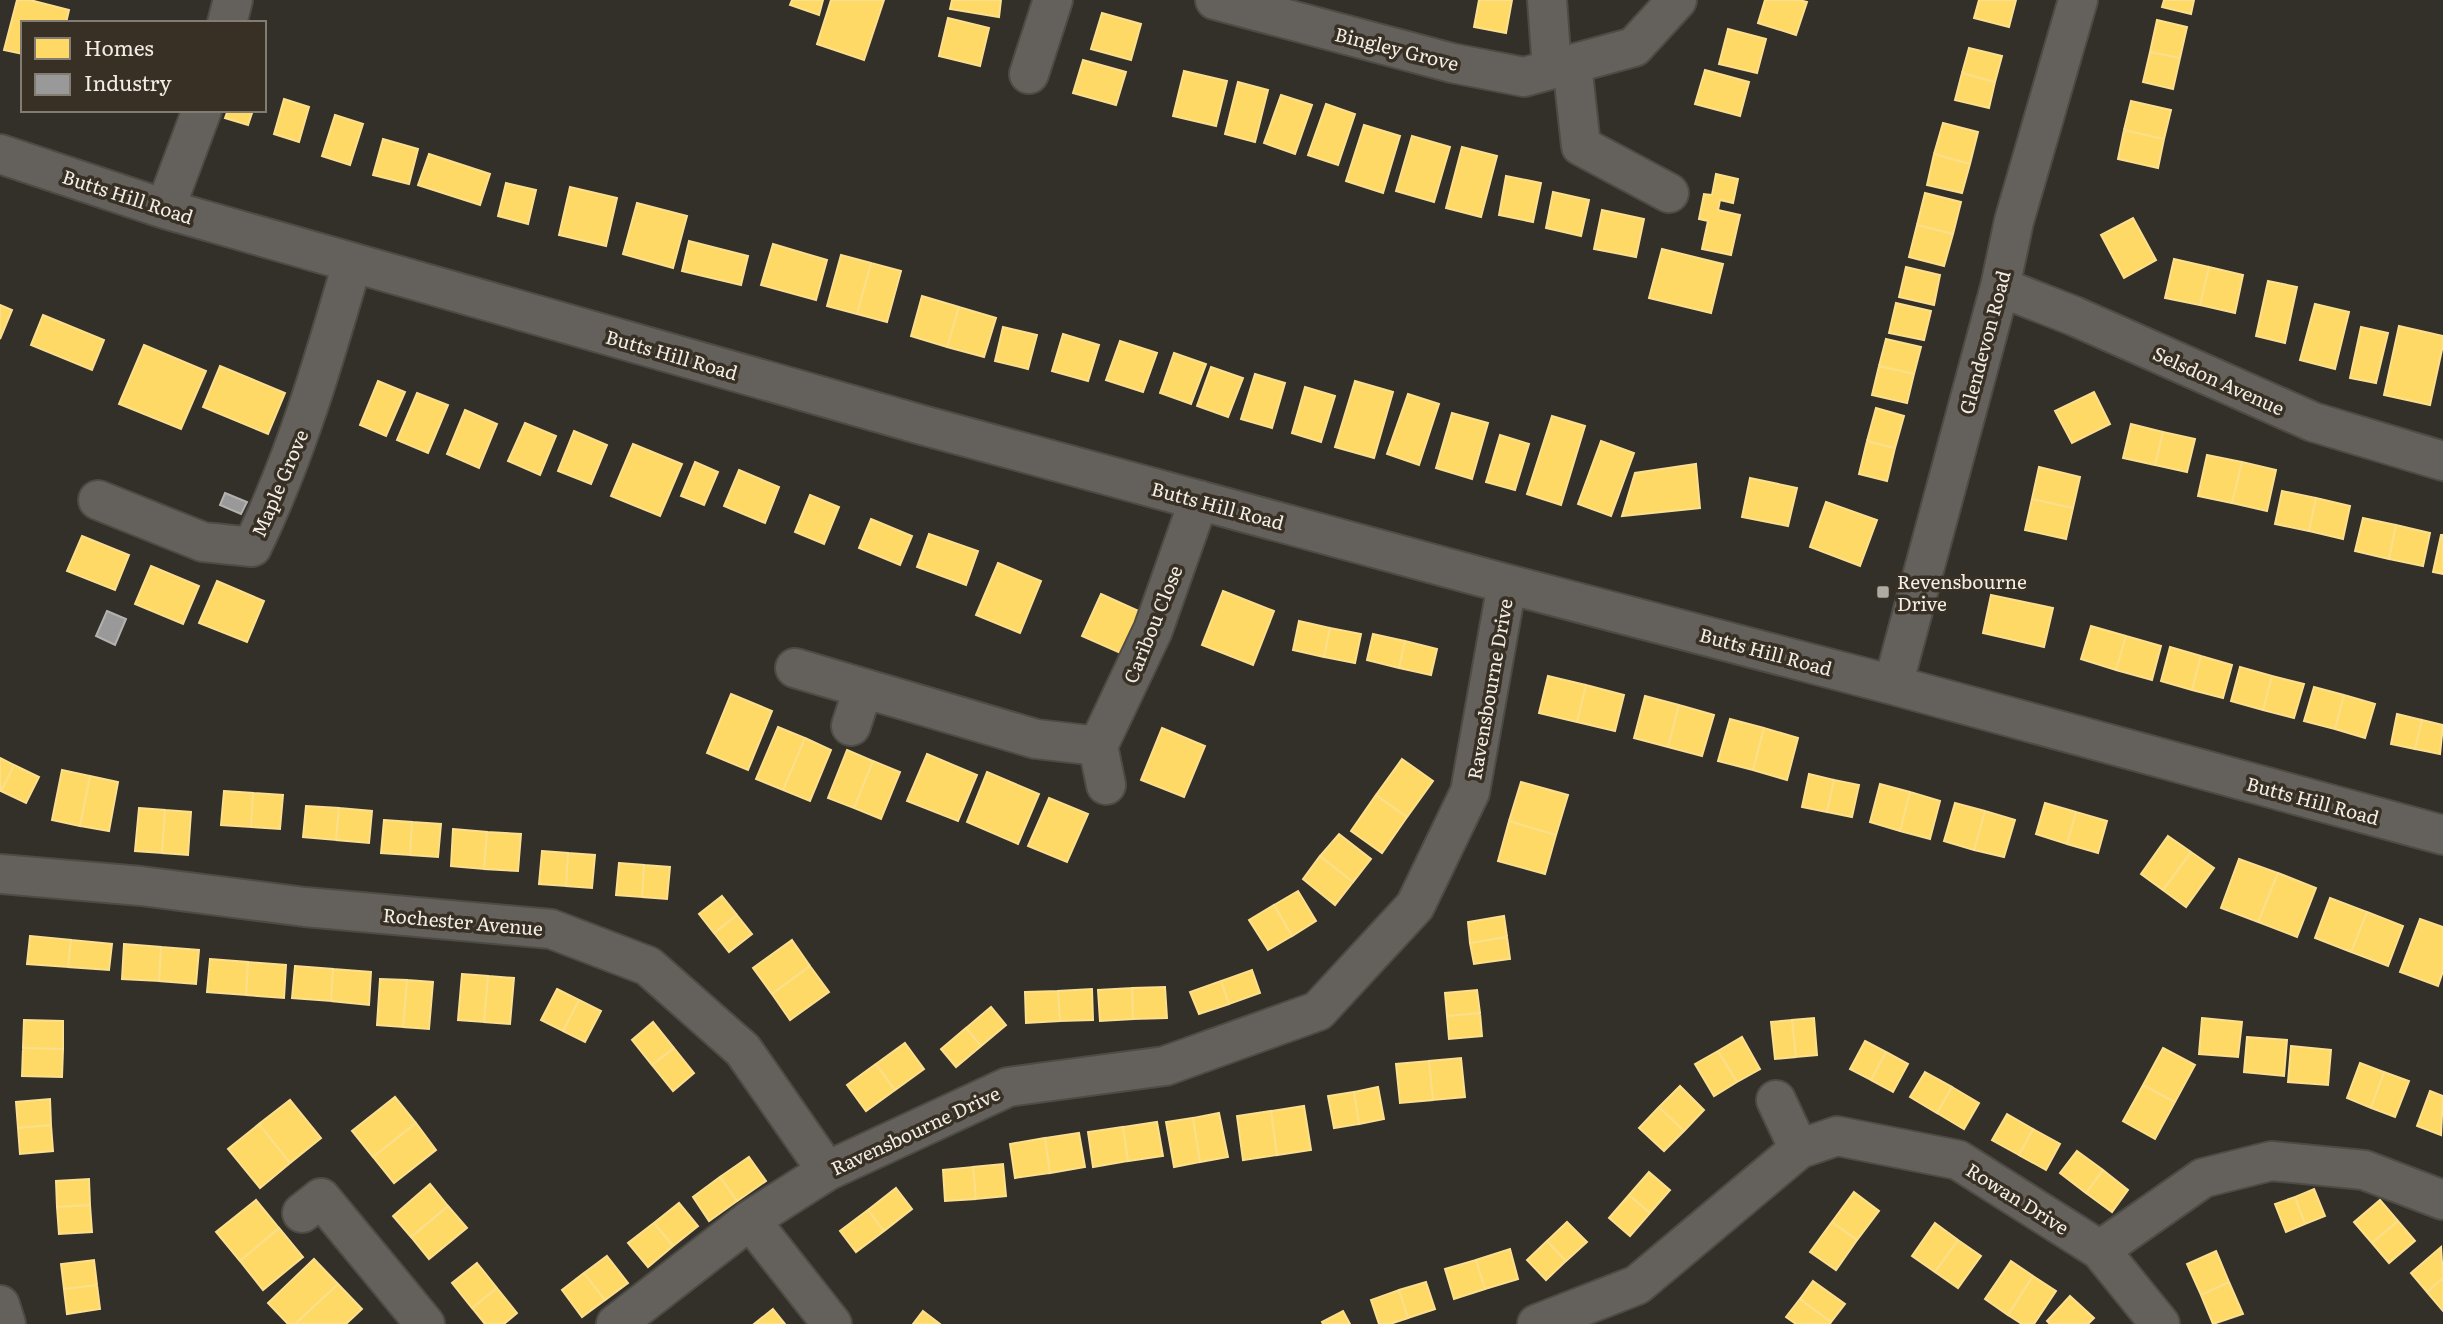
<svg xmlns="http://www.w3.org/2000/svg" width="2443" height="1324" font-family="Literata,serif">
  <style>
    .homes { fill: #ffd966; stroke: #fbdf8c; stroke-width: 2 }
    .industry { fill: #999; stroke: #b4b2b0; stroke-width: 2 }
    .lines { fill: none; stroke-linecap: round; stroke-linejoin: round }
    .minor-casing { stroke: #4e4b45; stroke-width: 42 }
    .minor { stroke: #64615c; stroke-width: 38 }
    .poi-dot { fill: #afaba4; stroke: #383024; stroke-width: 2.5 }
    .labels { text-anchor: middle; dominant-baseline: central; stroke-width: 7; stroke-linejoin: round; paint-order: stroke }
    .street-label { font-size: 19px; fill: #f2eee6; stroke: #383024 }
    .poi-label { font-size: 19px; fill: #f2eee6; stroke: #383024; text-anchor: start }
  </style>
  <rect width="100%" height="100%" fill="#332f29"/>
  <path class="homes" d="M17,0h13l39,10 -3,13h-43v31l-19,-4z
    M792,0h31l-4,15 -29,-10z
    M831,0h53l-20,60 -47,-16z
    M952,0h49l-2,17 -49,-8z
    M1479,0h33l-6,33 -32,-6z
    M1765,0h34l8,2 -11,33 -38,-12z
    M1979,0h37l-7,27 -35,-9z
    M2164,0h30l-3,14 -29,-7z
    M1102,13l39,11 -10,36 -40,-11z
    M948,18l41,10 -9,38 -41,-10z
    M2157,20l30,7 -7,31 -30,-6z
    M1728,29l38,10 -9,34 -38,-9z
    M1969,48l33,8 -7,26 -33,-9z
    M2150,52l30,6 -7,31 -30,-7z
    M1083,60l43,12 -10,33 -43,-12z
    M1705,70l44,12 -9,34 -45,-12z
    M1184,71l43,10 -11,45 -43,-10z
    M1962,73l33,9 -6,26 -34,-8z
    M1238,82l30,8 -13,52 -30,-8z
    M1281,95l31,10 -17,49 -31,-11z
    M284,99l25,8 -10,35 -25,-8z
    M2131,101l40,9 -7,29 -40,-9z
    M1326,104l29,10 -17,51 -30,-10z
    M228,110h25l-5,15 -23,-7z
    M335,115l28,9 -13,41 -28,-9z
    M1943,123l35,9 -8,32 -36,-10z
    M1364,125l36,11 -17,57 -37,-12z
    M2124,130l40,9 -6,29 -40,-9z
    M1412,136l38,11 -16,55 -38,-11z
    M383,139l35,10 -9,35 -36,-9z
    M1462,147l35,9 -16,61 -35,-9z
    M429,154l61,20 -10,31 -62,-20z
    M1934,154l36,10 -8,29 -35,-8z
    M1716,174l22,5 -5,24 -13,-3 -2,10 22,5 -9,40 -29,-6 6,-28 -9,-2 5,-25 8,1z
    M1506,176l35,7 -8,39 -34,-7z
    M506,183l30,7 -8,34 -30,-8z
    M570,187l47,11 -11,48 -47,-11z
    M1553,192l36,8 -8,36 -35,-8z
    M1925,193l36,9 -8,32 -36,-9z
    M637,203l50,13 -14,52 -50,-14z
    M1602,210l42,9 -8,38 -42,-8z
    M2133,218l23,42 -32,18 -23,-43z
    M1917,225l36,9 -9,32 -35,-9z
    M689,241l59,15 -7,29 -59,-14z
    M773,244l54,16 -11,40 -55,-15z
    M1662,249l61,15 -12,49 -62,-15z
    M841,255l30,8 -14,51 -30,-8z
    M2174,259l35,8 -9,38 -35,-7z
    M871,263l30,8 -14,51 -30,-8z
    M1906,267l34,8 -6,30 -35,-8z
    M2209,267l34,8 -8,38 -35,-8z
    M2268,281l29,6 -12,56 -29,-7z
    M922,296l37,11 -12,40 -36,-11z
    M1896,303l35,8 -7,29 -35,-7z
    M2315,304l34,8 -14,57 -35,-9z
    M0,305l12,5 -12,29z
    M959,307l37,11 -12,39 -37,-10z
    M43,315l61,25 -12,30 -61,-25z
    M2399,326l44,10v9l-13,60 -46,-10z
    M1003,327l34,8 -9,34 -33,-8z
    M2361,327l27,6 -12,50 -26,-5z
    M1063,334l36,11 -11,36 -36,-10z
    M1886,339l35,8 -7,27 -35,-8z
    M1120,341l37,12 -14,39 -37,-12z
    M144,345l62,26 -25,58 -62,-25z
    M1174,353l32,11 -15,40 -31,-11z
    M220,366l65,27 -17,41 -65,-27z
    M1879,366l35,8 -7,29 -35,-8z
    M1211,367l32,11 -15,39 -31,-11z
    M1255,374l30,9 -13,45 -31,-9z
    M378,381l27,11 -19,44 -26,-11z
    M1355,381l38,11 -19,66 -39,-11z
    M1305,387l30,9 -14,46 -29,-9z
    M2094,392l16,32 -38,19 -17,-32z
    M417,393l31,12 -20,48 -31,-13z
    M1408,394l31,10 -20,61 -32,-11z
    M1876,408l28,8 -9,32 -28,-7z
    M465,410l32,14 -18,44 -32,-14z
    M1452,413l36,10 -16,56 -36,-11z
    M1552,416l33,10 -24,79 -34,-11z
    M525,423l31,13 -16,39 -32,-14z
    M2131,424l32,8 -8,33 -32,-7z
    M574,431l33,14 -16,39 -33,-13z
    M2163,432l32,7 -8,33 -32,-7z
    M1500,435l29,9 -14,46 -29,-8z
    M1601,441l33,12 -23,63 -33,-12z
    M1867,441l28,7 -8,33 -28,-7z
    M633,444l49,20 -22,52 -49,-20z
    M2207,455l35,7 -10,41 -34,-7z
    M695,462l23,10 -14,33 -23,-9z
    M2242,462l34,8 -9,41 -35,-8z
    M1696,464l4,44 -78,8 13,-43z
    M2039,467l41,10 -7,31 -41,-9z
    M739,470l40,17 -14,36 -41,-17z
    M1750,478l47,10 -9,38 -46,-9z
    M2282,491l34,7 -7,33 -34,-7z
    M810,495l29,12 -15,37 -29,-12z
    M2316,498l34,8 -7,33 -34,-8z
    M2032,499l41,9 -7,31 -41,-9z
    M1826,502l51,18 -17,46 -50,-19z
    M2363,518l33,7 -7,34 -34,-8z
    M871,519l41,17 -12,29 -41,-17z
    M2396,525l34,8 -7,33 -34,-7z
    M929,534l49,17 -12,34 -49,-18z
    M2441,535h2v39l-10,-2z
    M82,536l47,19 -14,35 -48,-19z
    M998,563l43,18 -21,52 -44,-18z
    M151,566l48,20 -16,38 -48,-20z
    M217,581l47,20 -17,41 -48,-19z
    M1223,591l51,20 -21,54 -51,-20z
    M1101,594l42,19 -18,42 -43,-19z
    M1991,595l62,13 -9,39 -61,-14z
    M1299,621l31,7 -6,29 -31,-7z
    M2091,626l35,10 -10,34 -35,-11z
    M1330,628l31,6 -6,29 -31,-6z
    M1373,634l32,7 -6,27 -32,-8z
    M2126,636l35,10 -9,34 -36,-10z
    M1405,641l32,8 -6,26 -32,-7z
    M2170,647l31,9 -9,34 -31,-9z
    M2201,656l31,9 -9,33 -31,-8z
    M2240,667l32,9 -9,34 -32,-9z
    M1548,676l38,9 -9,37 -38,-9z
    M2272,676l32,8 -10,34 -31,-8z
    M1586,685l38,10 -9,36 -38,-9z
    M2314,687l30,8 -9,34 -31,-8z
    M731,694l41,17 -24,59 -41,-17z
    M2344,695l31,9 -10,34 -30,-9z
    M1645,696l34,9 -11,42 -34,-9z
    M1679,705l35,10 -12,41 -34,-9z
    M2397,714l25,6 -7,29 -24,-5z
    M1730,719l34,9 -11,42 -35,-9z
    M2422,720l21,5 -3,29 -25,-5z
    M778,727l27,11 -22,52 -27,-11z
    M1162,728l43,18 -21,51 -43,-17z
    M1764,728l34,10 -11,42 -34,-10z
    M805,738l26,12 -21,51 -27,-11z
    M847,750l26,11 -19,47 -26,-10z
    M927,754l50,21 -19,46 -51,-20z
    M0,758l14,7 -13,26h-1z
    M1402,759l31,22 -26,36 -31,-22z
    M873,761l27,11 -19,47 -27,-11z
    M14,765l25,12 -13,26 -25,-12z
    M62,770l28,6 -10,50 -28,-6z
    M987,772l52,22 -21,50 -51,-22z
    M1809,774l25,6 -7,32 -25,-5z
    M90,776l28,6 -9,49 -29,-5z
    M1834,780l25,5 -7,32 -25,-5z
    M1521,782l47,13 -12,40 -47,-14z
    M1880,784l30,8 -10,39 -30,-9z
    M224,791l29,2 -2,34 -30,-2z
    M1910,792l30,9 -10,38 -30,-8z
    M253,793l30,2 -3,34 -29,-2z
    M1376,795l31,22 -25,36 -31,-22z
    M1049,798l39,16 -21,48 -39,-16z
    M1955,803l30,8 -11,39 -30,-9z
    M2045,803l31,9 -9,32 -31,-10z
    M306,806l33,2 -3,32 -33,-3z
    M139,808l26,2 -3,43 -27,-2z
    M339,808l33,3 -3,32 -33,-3z
    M165,810l26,2 -3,43 -26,-2z
    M1985,811l30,9 -11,37 -30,-7z
    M2076,812l31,9 -9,32 -31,-9z
    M384,820l28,2 -2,33 -29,-2z
    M1509,821l47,14 -11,39 -47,-13z
    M412,822l29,2 -3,33 -28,-2z
    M453,829l34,3 -3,37 -33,-3z
    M487,832l34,2 -3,37 -34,-2z
    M1339,834l32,25 -18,23 -33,-26z
    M2168,836l23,16 -28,38 -22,-16z
    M542,851l26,2 -2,33 -27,-2z
    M2191,852l23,16 -28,39 -23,-17z
    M568,853l27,2 -3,33 -26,-2z
    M1320,856l33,26 -18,23 -32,-26z
    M2239,859l39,14 -20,49 -37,-14z
    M619,863l25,2 -2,32 -26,-2z
    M644,865l26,2 -3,32 -25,-2z
    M2278,873l38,15 -19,49 -39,-15z
    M1298,891l18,30 -24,15 -18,-31z
    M722,896l15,19 -23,18 -15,-19z
    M2330,898l37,14 -16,40 -36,-14z
    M1274,905l18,31 -24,14 -19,-30z
    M2367,912l36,14 -15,40 -37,-14z
    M737,915l15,19 -23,18 -15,-19z
    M1504,916l3,21 -37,6 -2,-21z
    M2420,919l23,8v44l-5,15 -38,-14z
    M30,936l41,4 -3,27 -41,-3z
    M1507,937l3,22 -36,5 -4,-21z
    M71,940l41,4 -3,26 -41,-3z
    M792,940l18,26 -38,28 -19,-26z
    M124,944l37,3 -2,34 -37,-2z
    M161,947l38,3 -3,34 -37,-3z
    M210,959l38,3 -2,33 -39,-3z
    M248,962l38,3 -2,33 -38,-3z
    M295,966l38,3 -2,32 -39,-3z
    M810,966l19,26 -39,28 -18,-26z
    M333,969l38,3 -2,33 -38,-4z
    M1252,970l8,23 -31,11 -8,-23z
    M462,974l26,2 -4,46 -26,-2z
    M488,976l26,2 -4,46 -26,-2z
    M380,979l27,1 -4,47 -26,-2z
    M407,980l26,2 -4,47 -26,-2z
    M1221,981l8,23 -30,10 -9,-22z
    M1165,987l2,31 -34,1 -1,-31z
    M1132,988l1,31 -33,2 -2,-31z
    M557,989l22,11 -16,31 -22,-11z
    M1092,989l1,31 -33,1 -2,-30z
    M1477,990l3,23 -33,3 -2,-23z
    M1058,991l2,30 -34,2 -1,-31z
    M579,1000l22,11 -16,31 -22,-11z
    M991,1007l15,18 -25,21 -15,-18z
    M1480,1013l2,23 -33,3 -2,-23z
    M1814,1018l3,37 -21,2 -4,-37z
    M2202,1018l40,4 -4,35 -39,-3z
    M24,1020l39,1v28l-40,-1z
    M1792,1020l4,37 -21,2 -4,-37z
    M653,1022l21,26 -22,17 -20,-25z
    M966,1028l15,18 -25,21 -15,-18z
    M1742,1037l18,32 -23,13 -19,-31z
    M2247,1037l40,3 -3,36 -40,-4z
    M1865,1041l21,11 -15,28 -21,-11z
    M905,1043l19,26 -29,21 -19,-26z
    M2291,1046l40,4 -3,35 -40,-3z
    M23,1048l40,1 -1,28 -40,-1z
    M674,1048l20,25 -21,18 -21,-26z
    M2163,1048l32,17 -20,37 -32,-17z
    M1718,1051l19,31 -23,14 -19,-32z
    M1886,1052l22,12 -15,28 -22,-12z
    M1461,1058l4,39 -32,3 -4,-39z
    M1429,1061l4,39 -33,3 -4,-39z
    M2360,1063l24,9 -13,36 -24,-10z
    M876,1064l19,26 -29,21 -19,-26z
    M1925,1072l27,15 -15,26 -27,-16z
    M2384,1072l25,9 -14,36 -24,-9z
    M2143,1085l32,17 -20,37 -32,-18z
    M1680,1086l24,24 -20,21 -25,-24z
    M1378,1087l6,32 -25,5 -5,-32z
    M1952,1087l27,16 -15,26 -27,-16z
    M2430,1091l13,5 -2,39 -24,-9z
    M1354,1092l5,32 -25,4 -6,-32z
    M395,1097l21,26 -43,34 -21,-26z
    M50,1099l1,26 -33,3 -2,-26z
    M290,1100l31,38 -31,25 -31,-39z
    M1304,1106l7,44 -34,5 -6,-44z
    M1659,1107l25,24 -20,20 -25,-23z
    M1271,1111l6,44 -34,5 -6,-44z
    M1219,1113l9,44 -28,5 -7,-44z
    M2007,1114l26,15 -14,26 -27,-15z
    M1193,1118l7,44 -26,5 -8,-45z
    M1157,1122l6,34 -35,5 -5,-34z
    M416,1123l20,27 -42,33 -21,-26z
    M259,1124l31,39 -30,25 -32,-39z
    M51,1125l2,26 -33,3 -2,-26z
    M1123,1127l5,34 -35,6 -5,-35z
    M2033,1129l27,15 -14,26 -27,-15z
    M1079,1133l6,34 -35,6 -5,-35z
    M1045,1138l5,35 -35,5 -5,-34z
    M2077,1151l26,19 -17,23 -26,-20z
    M749,1157l17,24 -29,20 -17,-24z
    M1003,1164l3,32 -30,3 -3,-32z
    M973,1167l3,32 -31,2 -2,-31z
    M2103,1170l25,20 -16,22 -26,-19z
    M1649,1172l21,18 -20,23 -21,-18z
    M720,1177l17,24 -28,20 -16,-24z
    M89,1179l1,26 -33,2 -1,-26z
    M430,1184l18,22 -37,31 -18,-21z
    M896,1188l16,21 -28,22 -16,-21z
    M2314,1189l11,27 -20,8 -10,-27z
    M1854,1192l25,19 -22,29 -25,-18z
    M1629,1195l21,18 -20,23 -21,-18z
    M2295,1197l10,27 -19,8 -11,-28z
    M256,1200l23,28 -39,33 -24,-29z
    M2380,1200l18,21 -26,22 -18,-21z
    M679,1203l19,23 -25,20 -19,-23z
    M90,1205l2,27 -33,2 -2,-27z
    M448,1206l19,22 -38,31 -18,-22z
    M868,1210l16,21 -28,21 -16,-21z
    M2398,1221l17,20 -26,22 -17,-20z
    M1567,1222l20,20 -21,19 -19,-20z
    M1832,1222l25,18 -21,30 -26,-18z
    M654,1223l19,23 -25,21 -20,-24z
    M1935,1223l23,17 -23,32 -23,-16z
    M279,1228l24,29 -40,33 -23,-29z
    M1958,1240l23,16 -23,32 -23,-16z
    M1547,1241l19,20 -20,19 -19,-20z
    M2441,1247l2,31 -16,14 -16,-19z
    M1510,1249l8,30 -33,10 -9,-29z
    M2216,1251l13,31 -28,13 -14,-31z
    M607,1256l21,27 -23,17 -21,-27z
    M314,1259l24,25 -43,40h-7l-20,-21z
    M94,1260l3,25 -33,4 -3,-25z
    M1476,1260l9,29 -31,10 -9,-30z
    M2011,1261l22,15 -25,39 -23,-16z
    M477,1263l20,25 -25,20 -20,-25z
    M584,1273l21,27 -23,17 -20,-27z
    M2033,1276l23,15 -22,33h-12l-14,-9z
    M2443,1278v33l-16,-19z
    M1813,1281l32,23 -14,18 -31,-23z
    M1426,1282l9,27 -27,9 -9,-28z
    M2229,1282l14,32 -30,10 -12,-29z
    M338,1284l24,25 -16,15h-51z
    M97,1285l3,24 -33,5 -3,-25z
    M497,1288l20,25 -13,11h-19l-13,-16z
    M1399,1290l9,28 -18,6h-11l-8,-24z
    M2070,1296l24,22 -6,6h-38l-3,-3z
    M1800,1299l31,23 -1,2h-34l-10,-7z
    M773,1309l12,15h-31z
    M923,1311l17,13h-27z
    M1343,1311l7,13h-27l-1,-2z"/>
  <path class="industry" d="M225,493l22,9 -6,12 -21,-9z
    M107,611l19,8 -11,26 -19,-9z"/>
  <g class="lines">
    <g class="minor-casing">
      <path id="minor" d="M1215,0l237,63 72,14 110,-30 43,-47
        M1547,0l5,69
        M227,23l6,-23
        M1572,64l9,82 88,47
        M1029,74l24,-74
        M0,154l165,55 757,216 585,159 386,101 550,150
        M165,209l37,-99
        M2000,287l74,29 239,106 130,39
        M98,500l105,42 49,5c44,-91 72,-187 100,-283
        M795,668l241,71 62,7 55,-116 46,-130
        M1893,685l107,-398 14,-66 64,-221
        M851,726l12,-37
        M1098,746l8,39
        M0,874l141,12 164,21 246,22 97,37 95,84 84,121
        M1776,1100l23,49
        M302,1213l19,-15 104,126
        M750,1220l82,104
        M2100,1250l103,-72 68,-17 93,9 79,30
        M0,1305l6,19
        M616,1324l134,-104 77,-49 181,-84 157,-21 153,-55 97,-105 55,-114 37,-208
        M1537,1324l100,-39 162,-136 38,-13 121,24 142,90 60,74"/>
    </g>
    <use href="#minor" class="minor"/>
  </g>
  <rect class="poi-dot" x="1876" y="585" width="14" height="14" rx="3.5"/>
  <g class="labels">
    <g class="street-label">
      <text transform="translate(1397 48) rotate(14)">Bingley Grove</text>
      <text transform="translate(128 196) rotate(18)">Butts Hill Road</text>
      <text transform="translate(1984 342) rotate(-75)">Glendevon Road</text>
      <text transform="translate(672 354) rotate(16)">Butts Hill Road</text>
      <text transform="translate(2219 380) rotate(24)">Selsdon Avenue</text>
      <text transform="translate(279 483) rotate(-67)">Maple Grove</text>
      <text transform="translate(1218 505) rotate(15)">Butts Hill Road</text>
      <text transform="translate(1152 624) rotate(-68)">Caribou Close</text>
      <text transform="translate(1766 651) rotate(15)">Butts Hill Road</text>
      <text transform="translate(1489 689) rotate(-80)">Ravensbourne Drive</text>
      <text transform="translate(2313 800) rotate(15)">Butts Hill Road</text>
      <text transform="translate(463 921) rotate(5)">Rochester Avenue</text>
      <text transform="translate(915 1130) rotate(-25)">Ravensbourne Drive</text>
      <text transform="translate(2018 1198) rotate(32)">Rowan Drive</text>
    </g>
    <g class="poi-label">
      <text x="1897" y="581">Revensbourne<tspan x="1897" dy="22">Drive</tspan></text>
    </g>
  </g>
  <rect x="21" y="21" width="245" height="91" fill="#383024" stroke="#827c72" stroke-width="2"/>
  <rect x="35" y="38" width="35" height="21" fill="#ffd966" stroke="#827c72" stroke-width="2"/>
  <text x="84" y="56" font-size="21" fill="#f2eee6">Homes</text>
  <rect x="35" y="74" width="35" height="21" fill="#999999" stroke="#827c72" stroke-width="2"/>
  <text x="84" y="91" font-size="21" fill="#f2eee6">Industry</text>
</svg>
